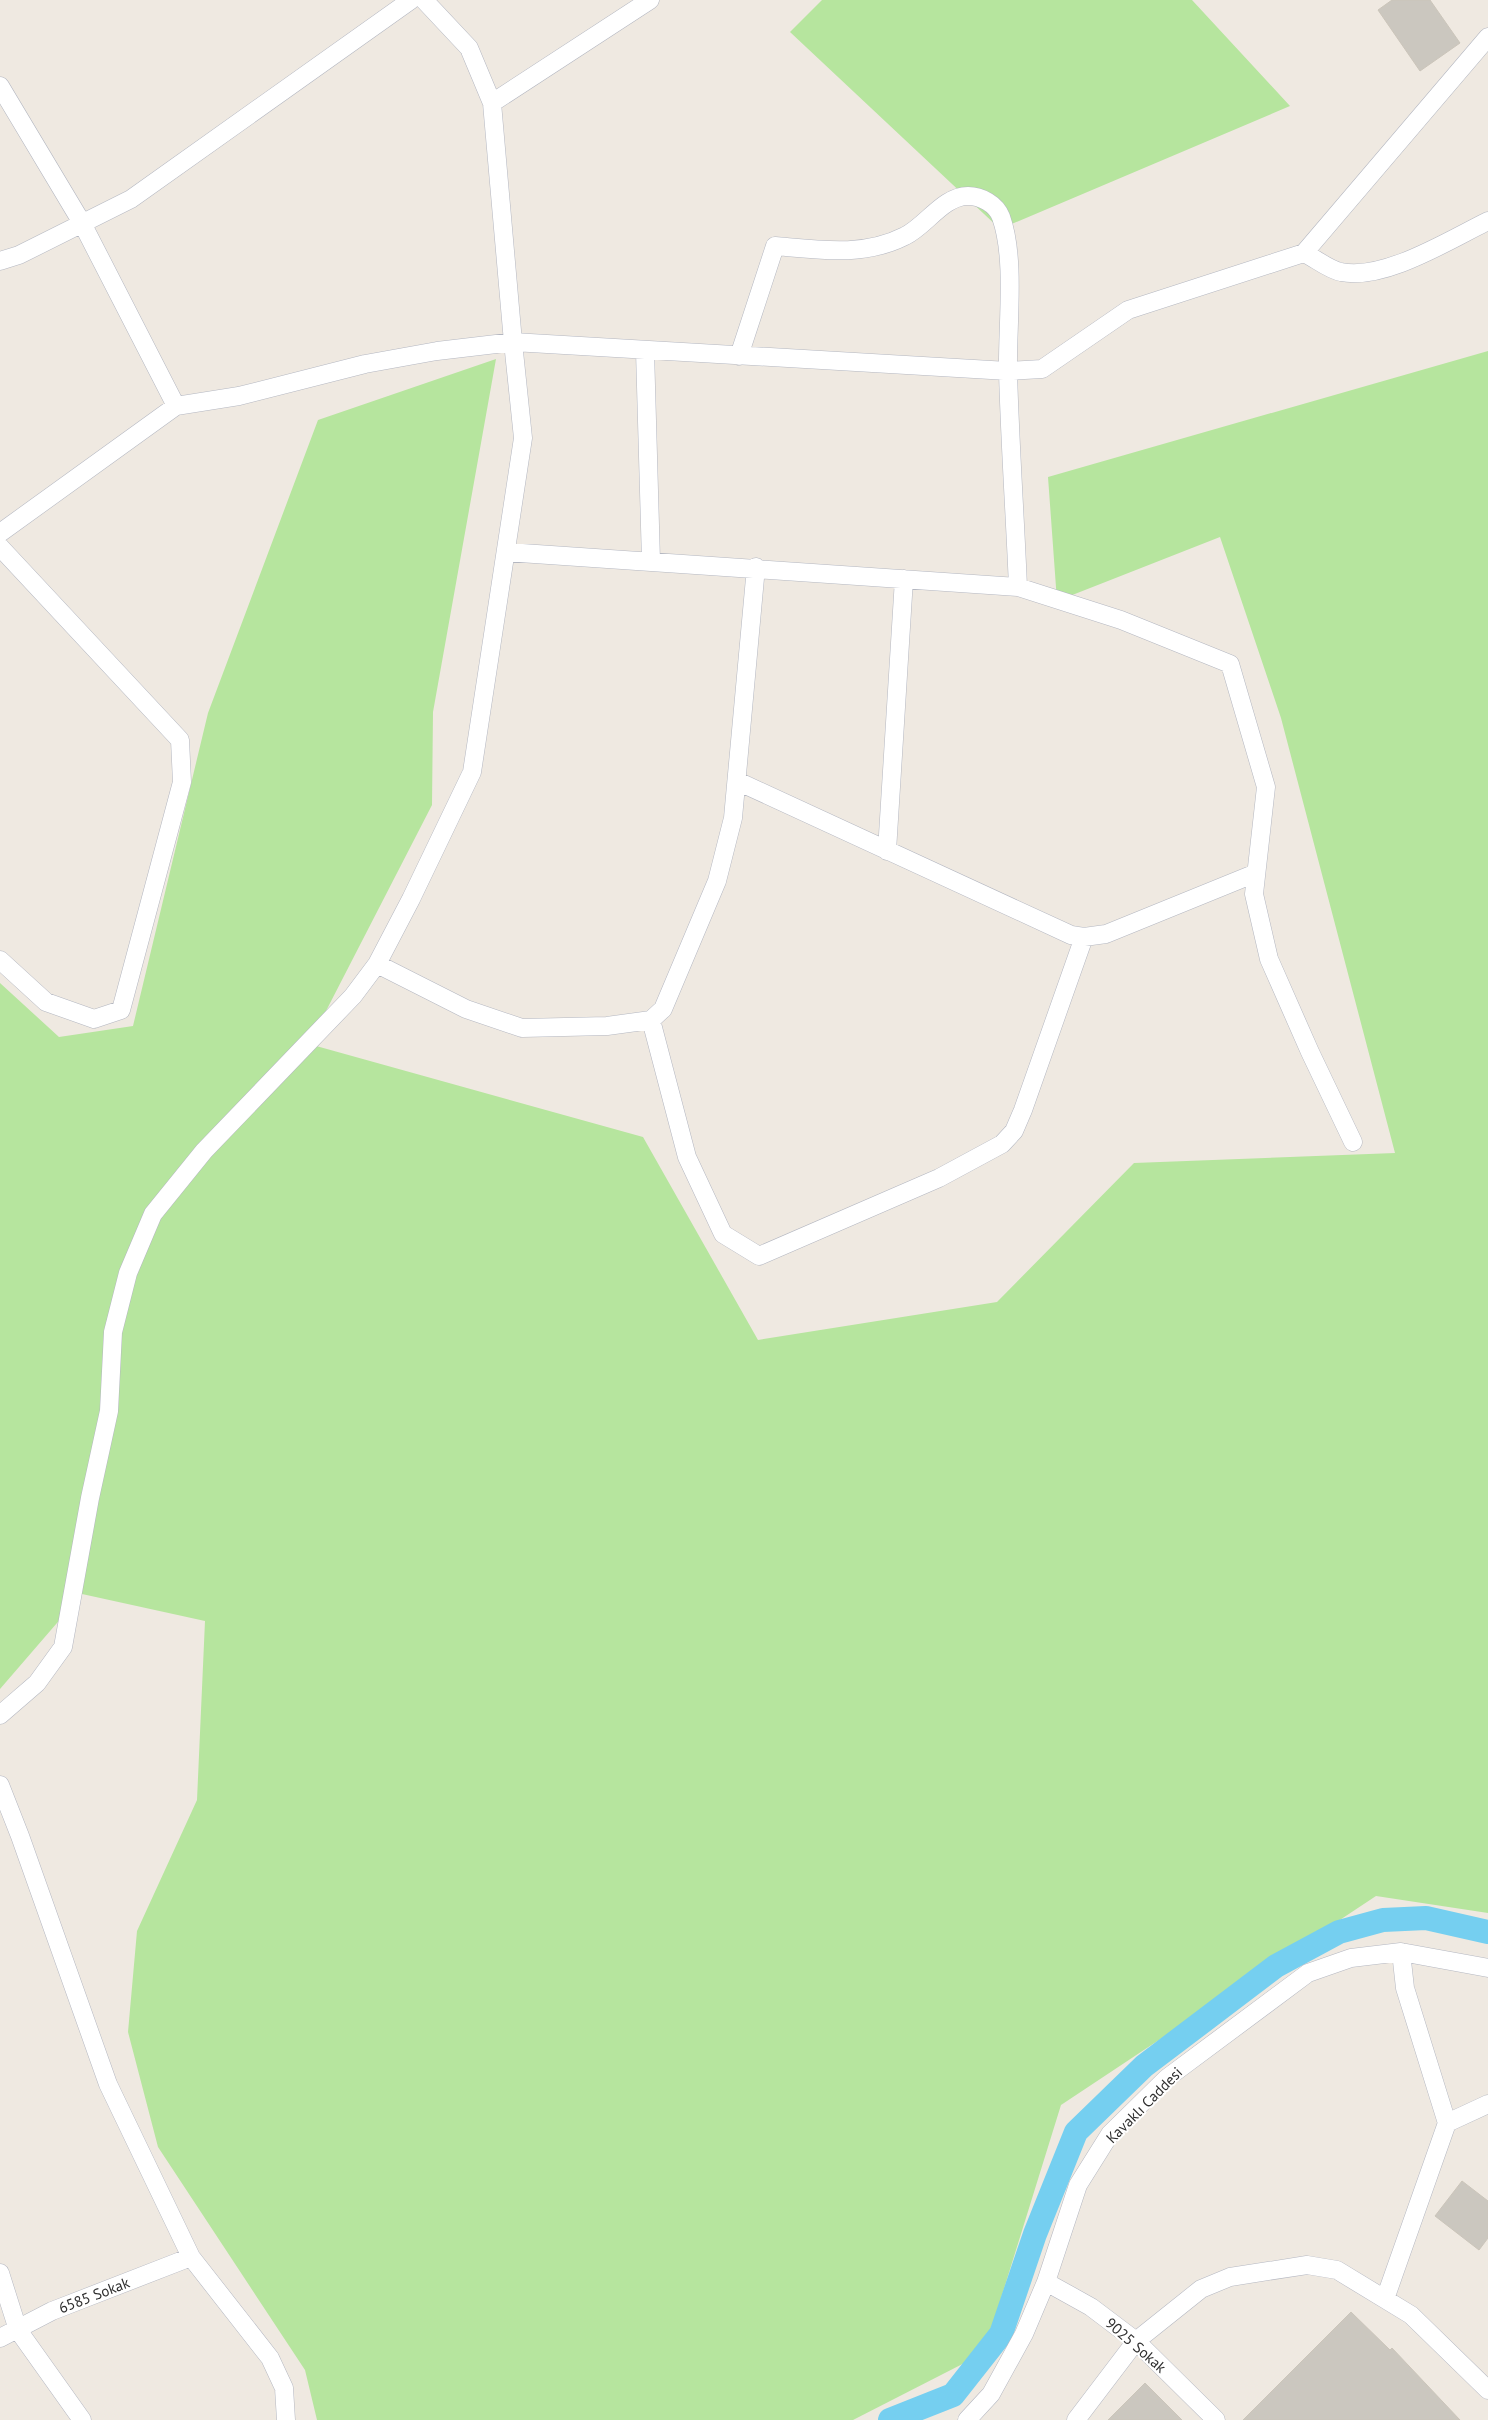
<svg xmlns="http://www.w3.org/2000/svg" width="1488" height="2420" font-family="'PT Sans',sans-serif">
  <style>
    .green { fill: #b6e59e }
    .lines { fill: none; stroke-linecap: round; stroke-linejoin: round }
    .canal { stroke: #75cff0; stroke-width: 24 }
    .building { fill: #cbc7bf; stroke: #cbc5ba }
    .minor-casing { stroke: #b4b7c1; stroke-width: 19 }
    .minor { stroke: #fff; stroke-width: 18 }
    .labels { text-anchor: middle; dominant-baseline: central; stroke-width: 4; stroke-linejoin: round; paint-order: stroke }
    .street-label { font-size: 15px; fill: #2e2e2e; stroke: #fff }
  </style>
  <rect width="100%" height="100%" fill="#efe9e1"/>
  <path class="green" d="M822,0h370l98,106 -290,123 -210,-197z
    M1488,351v1562l-112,-17 -315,209 -77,248 -131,67h-536l-12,-50 -147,-223 -30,-115 9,-101 60,-131 8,-179 -123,-27 -82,95v-706l59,54 74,-11 75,-313 110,-293 178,-61 -63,353 -1,93 -123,239 334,93 115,203 239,-38 137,-139 261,-10 -114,-435 -61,-181 -163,64 -9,-124z"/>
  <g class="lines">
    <path class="canal" d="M890,2420l63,-25 48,-61 34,-100 41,-102 68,-66 132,-100 63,-34 44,-12 43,-2 62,14"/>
  </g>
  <path class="building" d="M1392,0h38l30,43 -40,28 -42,-61z
    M1462,2181l26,20v37l-9,12 -44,-34z
    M1351,2312l39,38 2,-2 68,72h-217z
    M1145,2383l37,37h-74z"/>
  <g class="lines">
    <g class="minor-casing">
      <path id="minor" d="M424,0l45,48 23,55 21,239 495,29 34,-2 86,-59 176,-57c11,5 25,17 37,19 43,9 108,-32 147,-51
        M0,86l82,137 94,183
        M492,103l158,-103
        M1304,253l184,-216
        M0,261l19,-6 112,-56 280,-199
        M645,351l6,210
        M739,356l36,-110c45,4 89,11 130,-10 21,-10 38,-40 63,-40 13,0 28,8 33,21 15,42 6,109 7,155 2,72 7,144 10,215
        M0,533l176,-127 63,-10 126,-32 72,-13 76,-9 10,96 -51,334 -61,127 -34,65 -24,32 -149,155 -51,63 -25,59 -15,59 -4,79 -19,87 -27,149 -26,36 -37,32
        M0,547l180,193 2,42 -61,228 -27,9 -48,-17 -46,-42
        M506,552l512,35 103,33 109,44 36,123 -12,107 15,65 41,93 43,90
        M737,781l334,154 13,2 22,-3 150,-61
        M887,851l17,-272
        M377,964l89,45 56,19 85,-2 44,-6 12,-11 54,-128 16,-63 23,-251
        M651,1020l36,137 36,77 36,22 180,-78 63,-34 12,-13 9,-21 61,-173
        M0,1785l20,51 88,248 83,173 79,101 14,30 2,32
        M1401,1952l4,36 42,135 41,-19
        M0,2273l18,57 64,90
        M1046,2282l45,25 45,34 80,79
        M1385,2299l62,-176
        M0,2338l52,-27 139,-54
        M967,2420l24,-26 33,-60 22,-52 32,-97 32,-51 57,-56 141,-105 43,-15 50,-6 87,16
        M1076,2420l60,-79 65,-52 29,-12 77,-12 30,5 74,45 77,75"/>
    </g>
    <use href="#minor" class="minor"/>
  </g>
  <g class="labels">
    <g class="street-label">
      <text transform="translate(1144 2105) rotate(-45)">Kavaklı Caddesi</text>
      <text transform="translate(94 2295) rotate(-21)">6585 Sokak</text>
      <text transform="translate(1136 2345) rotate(41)">9025 Sokak</text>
    </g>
  </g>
</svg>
